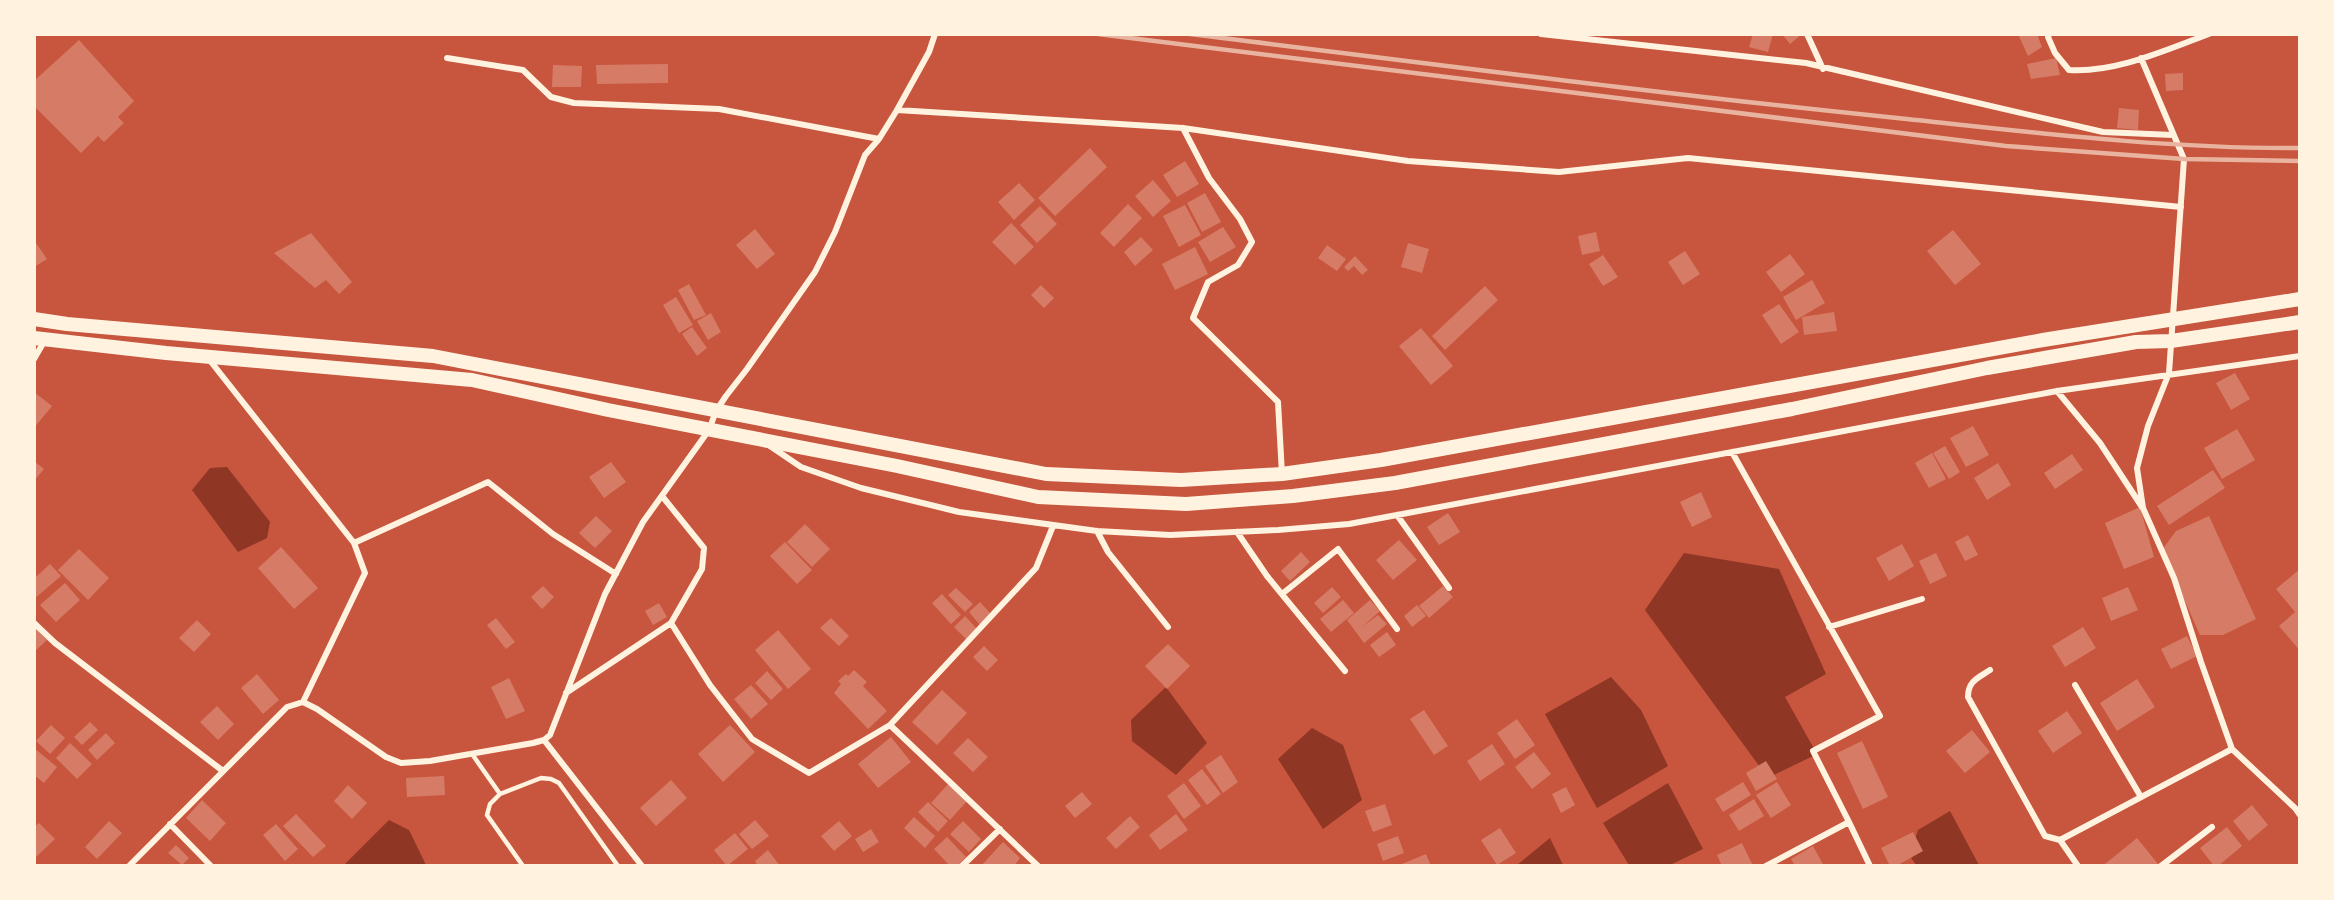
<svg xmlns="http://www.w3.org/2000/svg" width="2334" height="900" font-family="'Exo 2',sans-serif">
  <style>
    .water { fill: #8f3625 }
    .building { fill: #d67c66 }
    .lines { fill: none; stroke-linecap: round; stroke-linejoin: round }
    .service { stroke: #fff3e0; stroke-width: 4.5 }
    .minor { stroke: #fff3e0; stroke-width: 6 }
    .trunk { stroke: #fff3e0; stroke-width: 14 }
    .rail { stroke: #e9b49f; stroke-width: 4.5 }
  </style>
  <rect width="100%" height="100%" fill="#c8553d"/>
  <path class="water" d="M227,467l43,55 -3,16 -29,14 -46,-62 18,-22z
    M1684,553l95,16 47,105 -41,23 32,57 -49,24 -123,-168z
    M1611,677l30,33 27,56 -71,42 -52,-94z
    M1166,687l41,56 -31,32 -44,-34 -1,-21z
    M1312,728l31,17 19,55 -39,29 -45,-70z
    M1668,783l35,66 -33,16h-41l-26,-42z
    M1950,811l29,54h-63l-6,-9 8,-26z
    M389,820l20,10 17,35h-82z
    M1550,838l13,27h-46z"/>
  <path class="building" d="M1753,34h20l-5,18 -19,-5z
    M1782,34h20l-12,10z
    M2018,34h19l5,13 -14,9z
    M79,40l55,61 -16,16 6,6 -20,19 -6,-6 -17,17 -47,-47v-25z
    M2056,58l4,17 -29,4 -4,-15z
    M668,64v19l-71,1 -1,-19z
    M553,65l29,1 -1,21h-29z
    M2183,73v17l-17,1 -1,-17z
    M2119,108l20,2 -1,20 -21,-2z
    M1090,148l17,19 -52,49 -17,-18z
    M1185,161l14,23 -22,13 -14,-22z
    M1153,180l18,21 -18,16 -18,-21z
    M1019,183l16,17 -21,20 -16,-18z
    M1205,193l16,29 -19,10 -15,-29z
    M1128,204l14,14 -28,29 -14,-14z
    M1185,205l16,30 -22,12 -16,-31z
    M1040,206l17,18 -20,19 -17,-18z
    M1011,223l23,24 -19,18 -23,-23z
    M1223,227l13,20 -26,15 -12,-20z
    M755,229l20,25 -18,15 -21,-24z
    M1953,230l28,34 -26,21 -28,-34z
    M1596,232l4,19 -18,4 -4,-19z
    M311,233l41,49 -13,12 -13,-14 -11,8 -41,-35z
    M1141,237l12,13 -18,16 -11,-14z
    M34,240l13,19 -13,8z
    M1408,243l21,6 -7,24 -21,-6z
    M1327,245l19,14 -9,12 -19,-13z
    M1195,247l13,27 -33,16 -13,-26z
    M1685,251l15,23 -17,11 -15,-23z
    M1790,254l15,20 -24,18 -15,-20z
    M1603,255l15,22 -15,9 -14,-22z
    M1355,256l13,14 -6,5 -8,-9 -6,5 -4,-4z
    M1812,280l13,23 -29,17 -13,-23z
    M689,284l17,31 -12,5 -16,-30z
    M1041,285l13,13 -10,10 -13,-13z
    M1485,286l13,14 -53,50 -13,-14z
    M676,297l17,28 -14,8 -16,-28z
    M1779,304l20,28 -18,12 -19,-29z
    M1834,312l3,19 -33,4 -2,-18z
    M711,313l10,19 -13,8 -11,-19z
    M692,327l15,21 -10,8 -15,-22z
    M1421,328l32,38 -22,19 -32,-39z
    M2235,373l15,26 -19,11 -15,-27z
    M34,392l18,14 -18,22z
    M1973,426l16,29 -23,12 -16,-29z
    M2237,429l18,31 -33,19 -18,-31z
    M1945,446l15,26 -11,7 -16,-26z
    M1932,453l14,26 -17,9 -14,-25z
    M2072,454l11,16 -28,19 -11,-16z
    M34,461l10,8 -10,12z
    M611,462l15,20 -22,16 -15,-21z
    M1998,463l13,22 -24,15 -13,-22z
    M2213,470l12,18 -56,37 -12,-19z
    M1701,492l11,25 -20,10 -12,-25z
    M2140,507l14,50 -30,12 -19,-46z
    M1448,513l12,19 -21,13 -12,-18z
    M596,516l16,15 -17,17 -16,-15z
    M2209,516l47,103 -33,16h-23l-38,-85 14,-19z
    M805,524l25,25 -18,18 -25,-25z
    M1968,535l10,20 -13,6 -10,-19z
    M1399,540l18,20 -24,20 -17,-20z
    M785,542l27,28 -15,14 -27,-28z
    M1902,544l12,22 -25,15 -13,-23z
    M281,547l37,41 -24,21 -36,-41z
    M79,549l30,29 -21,22 -30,-30z
    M1301,552l9,10 -20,19 -9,-10z
    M1936,553l11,23 -17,8 -11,-23z
    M50,564l11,12 -27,23v-25l3,2z
    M2300,569v82l-21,-25 16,-14 -19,-23z
    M65,583l15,17 -24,22 -16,-17z
    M543,586l11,11 -12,12 -11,-12z
    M1443,586l10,11 -24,21 -10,-12z
    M1332,587l9,10 -18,16 -9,-10z
    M2128,587l10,23 -27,11 -9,-23z
    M956,588l17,16 -8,8 -17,-17z
    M942,594l19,21 -10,9 -19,-21z
    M1343,600l11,13 -23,19 -11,-13z
    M1370,600l10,11 -19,17 17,-13 9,9 -23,19 -17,-23z
    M980,602l11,12 -11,11 -11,-13z
    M659,603l8,14 -14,8 -8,-14z
    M1417,605l9,11 -14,11 -8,-11z
    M965,616l12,13 -11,10 -12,-12z
    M496,618l19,24 -9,7 -19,-24z
    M831,618l18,18 -10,10 -19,-18z
    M197,620l14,14 -17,18 -15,-14z
    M34,627l13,13 -13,12z
    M2083,627l13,21 -31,19 -13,-21z
    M778,630l33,39 -23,20 -33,-39z
    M1387,632l9,13 -17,12 -9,-12z
    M2187,636l10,20 -26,13 -10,-20z
    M1168,644l22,22 -23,23 -22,-23z
    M984,646l14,14 -11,11 -14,-14z
    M854,670l13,12 -4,4 24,25 -19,18 -34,-36 7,-9 -3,-3 8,-7 2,2z
    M767,671l16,18 -12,11 -16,-17z
    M257,674l22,26 -16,14 -22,-26z
    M509,678l16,33 -19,8 -15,-32z
    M2137,679l18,28 -38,24 -17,-28z
    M751,685l17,19 -17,15 -17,-20z
    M942,690l25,23 -30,32 -25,-23z
    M217,706l17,18 -16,16 -18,-18z
    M1424,710l24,36 -14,9 -24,-36z
    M2067,711l15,22 -29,20 -15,-22z
    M1517,719l18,26 -20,14 -18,-26z
    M90,722l8,8 -16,15 -8,-8z
    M51,725l14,13 -15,16 -14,-13z
    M730,725l25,27 -32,30 -25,-28z
    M1972,730l18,22 -25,21 -19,-22z
    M106,733l9,10 -18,17 -9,-10z
    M891,737l20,25 -33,26 -20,-24z
    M968,738l20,19 -15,15 -20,-19z
    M1862,741l26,56 -25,12 -26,-56z
    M70,743l22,21 -15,15 -21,-21z
    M1492,744l13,20 -25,17 -13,-20z
    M34,748l23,19 -13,16 -10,-8z
    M1534,752l17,22 -19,15 -17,-22z
    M1221,755l17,27 -15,11 -18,-27z
    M1766,761l11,18 -21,12 -10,-18z
    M1202,769l19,25 -14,11 -19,-25z
    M444,776l1,19 -38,2 -1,-19z
    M671,780l16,18 -31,28 -16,-18z
    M1743,782l8,13 -28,17 -8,-13z
    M1777,782l14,23 -20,13 -15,-23z
    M1184,783l17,23 -17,13 -17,-23z
    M948,784l19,17 -17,19 -19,-17z
    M348,785l19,18 -15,16 -18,-18z
    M1566,787l9,18 -14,8 -9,-19z
    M1082,792l10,12 -17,14 -10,-12z
    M1754,799l10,17 -25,15 -10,-16z
    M202,800l24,23 -16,18 -24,-23z
    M928,802l20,19 -10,11 -20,-20z
    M1385,804l7,21 -19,7 -8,-21z
    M2252,805l16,20 -19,16 -16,-20z
    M296,814l30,32 -13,11 -30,-31z
    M1176,814l12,16 -28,20 -11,-15z
    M1130,816l10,11 -24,22 -10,-11z
    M914,817l21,19 -10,12 -21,-20z
    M755,820l14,16 -17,13 -13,-15z
    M109,821l13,12 -25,26 -12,-12z
    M839,821l13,15 -18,15 -13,-15z
    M963,821l18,18 -12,13 -19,-18z
    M39,823l16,16 -21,20v-32z
    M276,824l22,25 -13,12 -22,-26z
    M2227,827l15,19 -24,20h-4l-14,-18z
    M1500,828l16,25 -19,12 -16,-25z
    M871,829l8,13 -16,10 -8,-13z
    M1913,832l10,19 -27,15h-6l-9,-18z
    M735,833l13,16 -21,17 -13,-16z
    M1398,836l6,17 -21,8 -6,-17z
    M947,837l19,20 -9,9h-7l-16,-17z
    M2137,838l21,26 -3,2h-49l-1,-2z
    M1003,842l17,16 -6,8h-33z
    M1742,843l11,23h-31l-5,-11z
    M176,845l13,13 -7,7 -14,-12z
    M1813,846l11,20h-29l-4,-7z
    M768,850l12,16h-22l-3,-5z
    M1426,854l5,12h-28l-1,-2z"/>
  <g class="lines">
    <path class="service" d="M472,754l28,40
      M523,866l-36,-51 3,-11 10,-10 41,-16 10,1 8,4 59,83"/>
    <path class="minor" d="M1541,34l265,29 297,69 70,3
      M1807,34l16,35
      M2049,34l-1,3 7,16 14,17c47,3 96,-20 140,-36
      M447,58l76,12 28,27 23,6 145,6 160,30
      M2141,58l43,101 -15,214 -21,53 -11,42 6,40 31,70 27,84 31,87 63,59 5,7
      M897,110l286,18 225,33 151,11 129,-14 493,49
      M1183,128l26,50 31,41 12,23 -14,23 -30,17 -15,36 85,84 4,72
      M208,358l146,185 11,30 -62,129
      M34,359l11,-19
      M2057,391l43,52 42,64
      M770,446l31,21 60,21 98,24 138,19 73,4 108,-5 71,-6 48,-9 660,-124 243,-35
      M1732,452l148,264 -67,35 36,71
      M1397,515l52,73
      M1097,531l11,21 60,75
      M1237,532l30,44 78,95
      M354,543l134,-61 65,52 63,40
      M1282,594l56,-45 59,80
      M34,623l21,20 168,128
      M671,623l39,62 42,54 57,34 81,-48 146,-157 17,-42
      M1829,627l93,-28
      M1990,670c-12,8 -22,11 -22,27l77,139 15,4
      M2075,685l66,112
      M566,693l105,-70 31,-54 2,-21 -42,-52
      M890,725l148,141
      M544,740l98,126
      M170,824l41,42
      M129,866l158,-159 16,-5 14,7 69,48 15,6 29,-2 103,-18 11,-3 6,-5 55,-141 38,-72 66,-92 7,-19 10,-15 21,-27 68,-97 20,-40 30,-77 14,-16 18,-29 32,-58 6,-18
      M962,866l38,-37
      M1766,866l83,-44 21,44
      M2078,866l-18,-26 172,-91
      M2161,866l51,-39"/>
    <path class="trunk" d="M34,319l33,5 366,32 613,118 135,6 101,-6 99,-14 662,-120 257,-41
      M34,338l132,15 306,27 136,30 289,56 141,31 148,7 107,-8 102,-13 397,-74 195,-41 149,-26 35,-1 129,-19"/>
    <path class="rail" d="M1098,34l908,112 178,13 116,2
      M1190,34c236,29 471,60 707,84 133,14 268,31 403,30"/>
  </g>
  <rect width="2334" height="900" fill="none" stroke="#fff3e0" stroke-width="72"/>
</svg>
